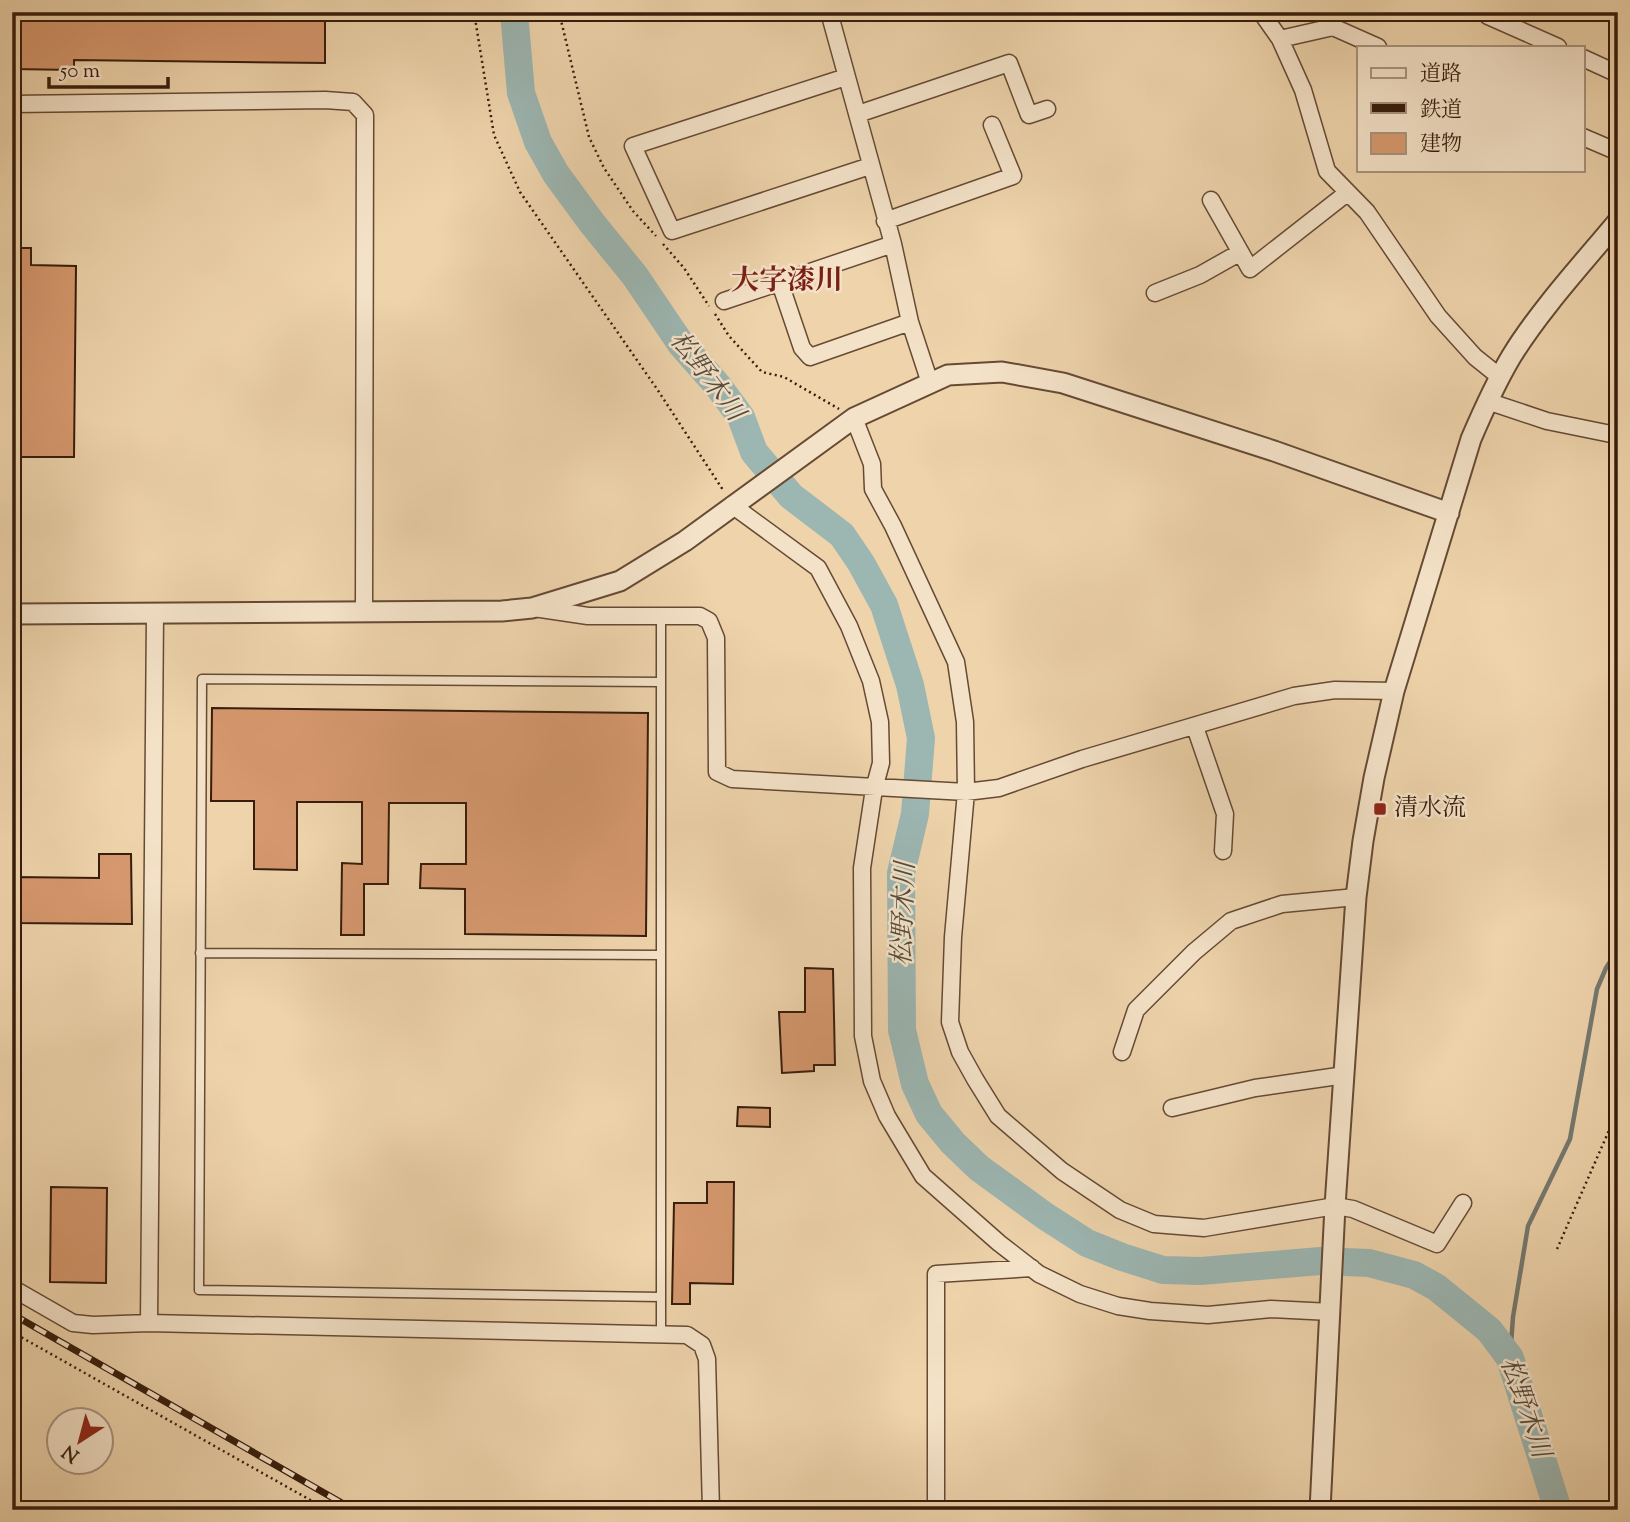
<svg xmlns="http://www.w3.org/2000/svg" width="1630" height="1522" font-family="'Sorts Mill Goudy','Noto Serif JP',serif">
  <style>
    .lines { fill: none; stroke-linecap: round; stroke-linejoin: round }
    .stream { stroke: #747970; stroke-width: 4.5 }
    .river { stroke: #9cb6b2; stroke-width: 28 }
    .building { fill: #d6986e; stroke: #371d0c; stroke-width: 2 }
    .service-casing { stroke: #654a34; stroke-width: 11 }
    .minor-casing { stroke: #654a34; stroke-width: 19 }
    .tertiary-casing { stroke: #654a34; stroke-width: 23 }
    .path { stroke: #371d0c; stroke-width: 2.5; stroke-dasharray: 2 3.5; stroke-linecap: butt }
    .service { stroke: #f4e2c8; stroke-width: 8 }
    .minor { stroke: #f4e2c8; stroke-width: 16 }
    .tertiary { stroke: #f4e2c8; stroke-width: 19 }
    .rail-casing { stroke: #371d0c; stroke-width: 7 }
    .rail { stroke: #f4e2c8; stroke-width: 4.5; stroke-dasharray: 13; stroke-linecap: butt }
    .poi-dot { fill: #8f2418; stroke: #f4e2c8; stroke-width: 2.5 }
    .labels { text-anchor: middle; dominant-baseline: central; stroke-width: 5; stroke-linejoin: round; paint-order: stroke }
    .poi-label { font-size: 24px; fill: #371d0c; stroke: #f4e2c8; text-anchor: start }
    .water-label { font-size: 26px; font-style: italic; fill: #554b3e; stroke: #f4e2c8 }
    .quarter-label { font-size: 28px; font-weight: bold; fill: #7a1f14; stroke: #f4e2c8 }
  </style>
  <rect width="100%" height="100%" fill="#eed3ab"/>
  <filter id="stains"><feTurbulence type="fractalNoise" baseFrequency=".00286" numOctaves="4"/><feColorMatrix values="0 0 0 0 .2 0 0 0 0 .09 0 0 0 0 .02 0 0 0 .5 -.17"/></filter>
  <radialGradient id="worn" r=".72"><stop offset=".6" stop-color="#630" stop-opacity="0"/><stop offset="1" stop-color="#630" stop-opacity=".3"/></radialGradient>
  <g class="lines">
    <path class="stream" d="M1510,1358l3,-41 15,-91 42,-87 27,-150 9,-21 12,-19"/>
    <path class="river" d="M514,12l7,81 17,49 18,32 36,49 43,53 46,68 37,42 23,31 13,35 37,44 51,39 19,28 23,42 26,80 11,53 -6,76 -14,59 1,157 13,54 14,30 24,29 26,25 66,48 42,27 35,14 41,13 38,1 119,-10 49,2 45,12 22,12 53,43 21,28 48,152"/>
  </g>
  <path class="building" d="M12,12h313v51l-251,-3v10l-62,-1z
    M12,248h19v17l45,1 -2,191h-62z
    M212,708l436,5 -2,223 -181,-2v-45l-45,-1 1,-24h45v-61h-77l-1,81h-24v51h-23l1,-72 20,1v-62h-65v68l-43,-1v-68h-43z
    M99,854h32l1,70 -118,-1v-46l85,1z
    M805,968l28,1 2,96h-21v6l-32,2 -3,-61h26z
    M738,1107l32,1v19l-33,-1z
    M707,1182h27l-1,102 -43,-1v21h-18l2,-101h33z
    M51,1187l56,1 -1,95 -56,-1z"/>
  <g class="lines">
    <g class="service-casing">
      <path id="service" d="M200,953l461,2
        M661,1297l-462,-7 3,-611 459,3
        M661,1335v-719"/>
    </g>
    <g class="minor-casing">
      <path id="minor" d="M829,12l64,232 17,78 20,61
        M1261,12l19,27 23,51 24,81 40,41 71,104 37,41 25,20
        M1489,12l-1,4 70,31
        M1280,39l53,-12 45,20
        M1583,58l35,16
        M846,77l-213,69 39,85 198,-65
        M12,104l313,-4 28,2 12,13 -1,497
        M858,114l151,-51 20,52 18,-6
        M1583,137l35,15
        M1211,200l39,69 97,-76
        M885,221l128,-45 -21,-51
        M780,283l22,65 8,9 100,-35
        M1155,293l45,-18 39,-22
        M724,301l169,-57
        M1487,401l60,20 64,13
        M854,418l18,46 1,25 20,37 63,136 9,60 1,70 -13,145 -3,85 10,30 15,27 23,37 64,55 58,39 34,14 50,4 131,-22 18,3 84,35 26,-41
        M732,505l86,63 31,58 22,55 9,41 1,41 -7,26 -12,79 1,168 9,45 15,35 36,60 76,67 40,31 41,20 38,12 32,5 58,4 63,-6 60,3
        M534,608l54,8h112l9,5 7,17 1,134 15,7 234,13 33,-4 83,-29 212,-63 41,-6 59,1
        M1195,727l30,87 -2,37
        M1122,1052l14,-42 58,-58 37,-31 51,-17 74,-7
        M1172,1108l83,-20 90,-13
        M12,1288l61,35 20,2 56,-2 538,12 15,10 5,14 4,151
        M149,1323l6,-709
        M936,1510v-236l96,-6"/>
    </g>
    <g class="tertiary-casing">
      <path id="tertiary" d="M12,614l490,-3 30,-3 88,-27 65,-40 169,-123 94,-43 54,-3 61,11 211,68 175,62
        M1320,1510l15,-304 21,-309 7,-56 11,-63 20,-87 77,-252c12,-28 24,-55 40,-82 28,-46 72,-94 107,-136"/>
    </g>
    <path class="path" d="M474,12l20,123 26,57 137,197 66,101
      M559,12l30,125 15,31 29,43 23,25
      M663,244l21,24 25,38
      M715,314l14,22 33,36 22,5 55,32
      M1557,1249l61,-139
      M12,1332l316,178"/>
    <use href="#service" class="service"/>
    <use href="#minor" class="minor"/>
    <use href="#tertiary" class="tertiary"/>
    <g class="rail-casing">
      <path id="rail" d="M12,1314l342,196"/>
    </g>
    <use href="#rail" class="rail"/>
  </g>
  <rect class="poi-dot" x="1373" y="802" width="14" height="14" rx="3.5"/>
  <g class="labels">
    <g class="poi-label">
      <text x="1394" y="809">清水流</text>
    </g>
    <g class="water-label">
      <text transform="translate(706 377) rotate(53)">松野木川</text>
      <text transform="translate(905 914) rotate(-88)">松野木川</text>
      <text transform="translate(1524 1408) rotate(71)">松野木川</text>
    </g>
    <g class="quarter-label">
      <text x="787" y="282">大字漆川</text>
    </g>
  </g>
  <rect width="1630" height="1522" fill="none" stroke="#eed3ab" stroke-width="42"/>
  <rect x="14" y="14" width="1602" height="1494" fill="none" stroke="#371d0c" stroke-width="3.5"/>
  <rect x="21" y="21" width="1588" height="1480" fill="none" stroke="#371d0c" stroke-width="2"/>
  <rect x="1357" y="46" width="228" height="126" fill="#f4e2c8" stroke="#a8937d" stroke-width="2"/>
  <rect x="1371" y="68" width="35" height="10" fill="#f4e2c8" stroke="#a8937d" stroke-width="2"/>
  <text x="1420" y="80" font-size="21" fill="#371d0c">道路</text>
  <rect x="1371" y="103" width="35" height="10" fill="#371d0c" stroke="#a8937d" stroke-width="2"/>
  <text x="1420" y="116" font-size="21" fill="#371d0c">鉄道</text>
  <rect x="1371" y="133" width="35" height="21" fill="#d6986e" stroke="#a8937d" stroke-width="2"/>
  <text x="1420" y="150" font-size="21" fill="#371d0c">建物</text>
  <g transform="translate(80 1441) rotate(216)"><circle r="33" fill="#f4e2c8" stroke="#a8937d" stroke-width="2"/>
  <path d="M0-5L12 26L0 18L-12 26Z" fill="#8f2418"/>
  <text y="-10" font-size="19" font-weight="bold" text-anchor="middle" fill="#371d0c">N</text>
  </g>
  <path d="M49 77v10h119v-10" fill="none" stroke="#371d0c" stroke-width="3.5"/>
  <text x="60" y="77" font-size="21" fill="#371d0c" stroke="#f4e2c8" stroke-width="5" paint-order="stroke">50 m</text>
  <rect width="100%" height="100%" filter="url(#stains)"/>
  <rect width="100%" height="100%" fill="url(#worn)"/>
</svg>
